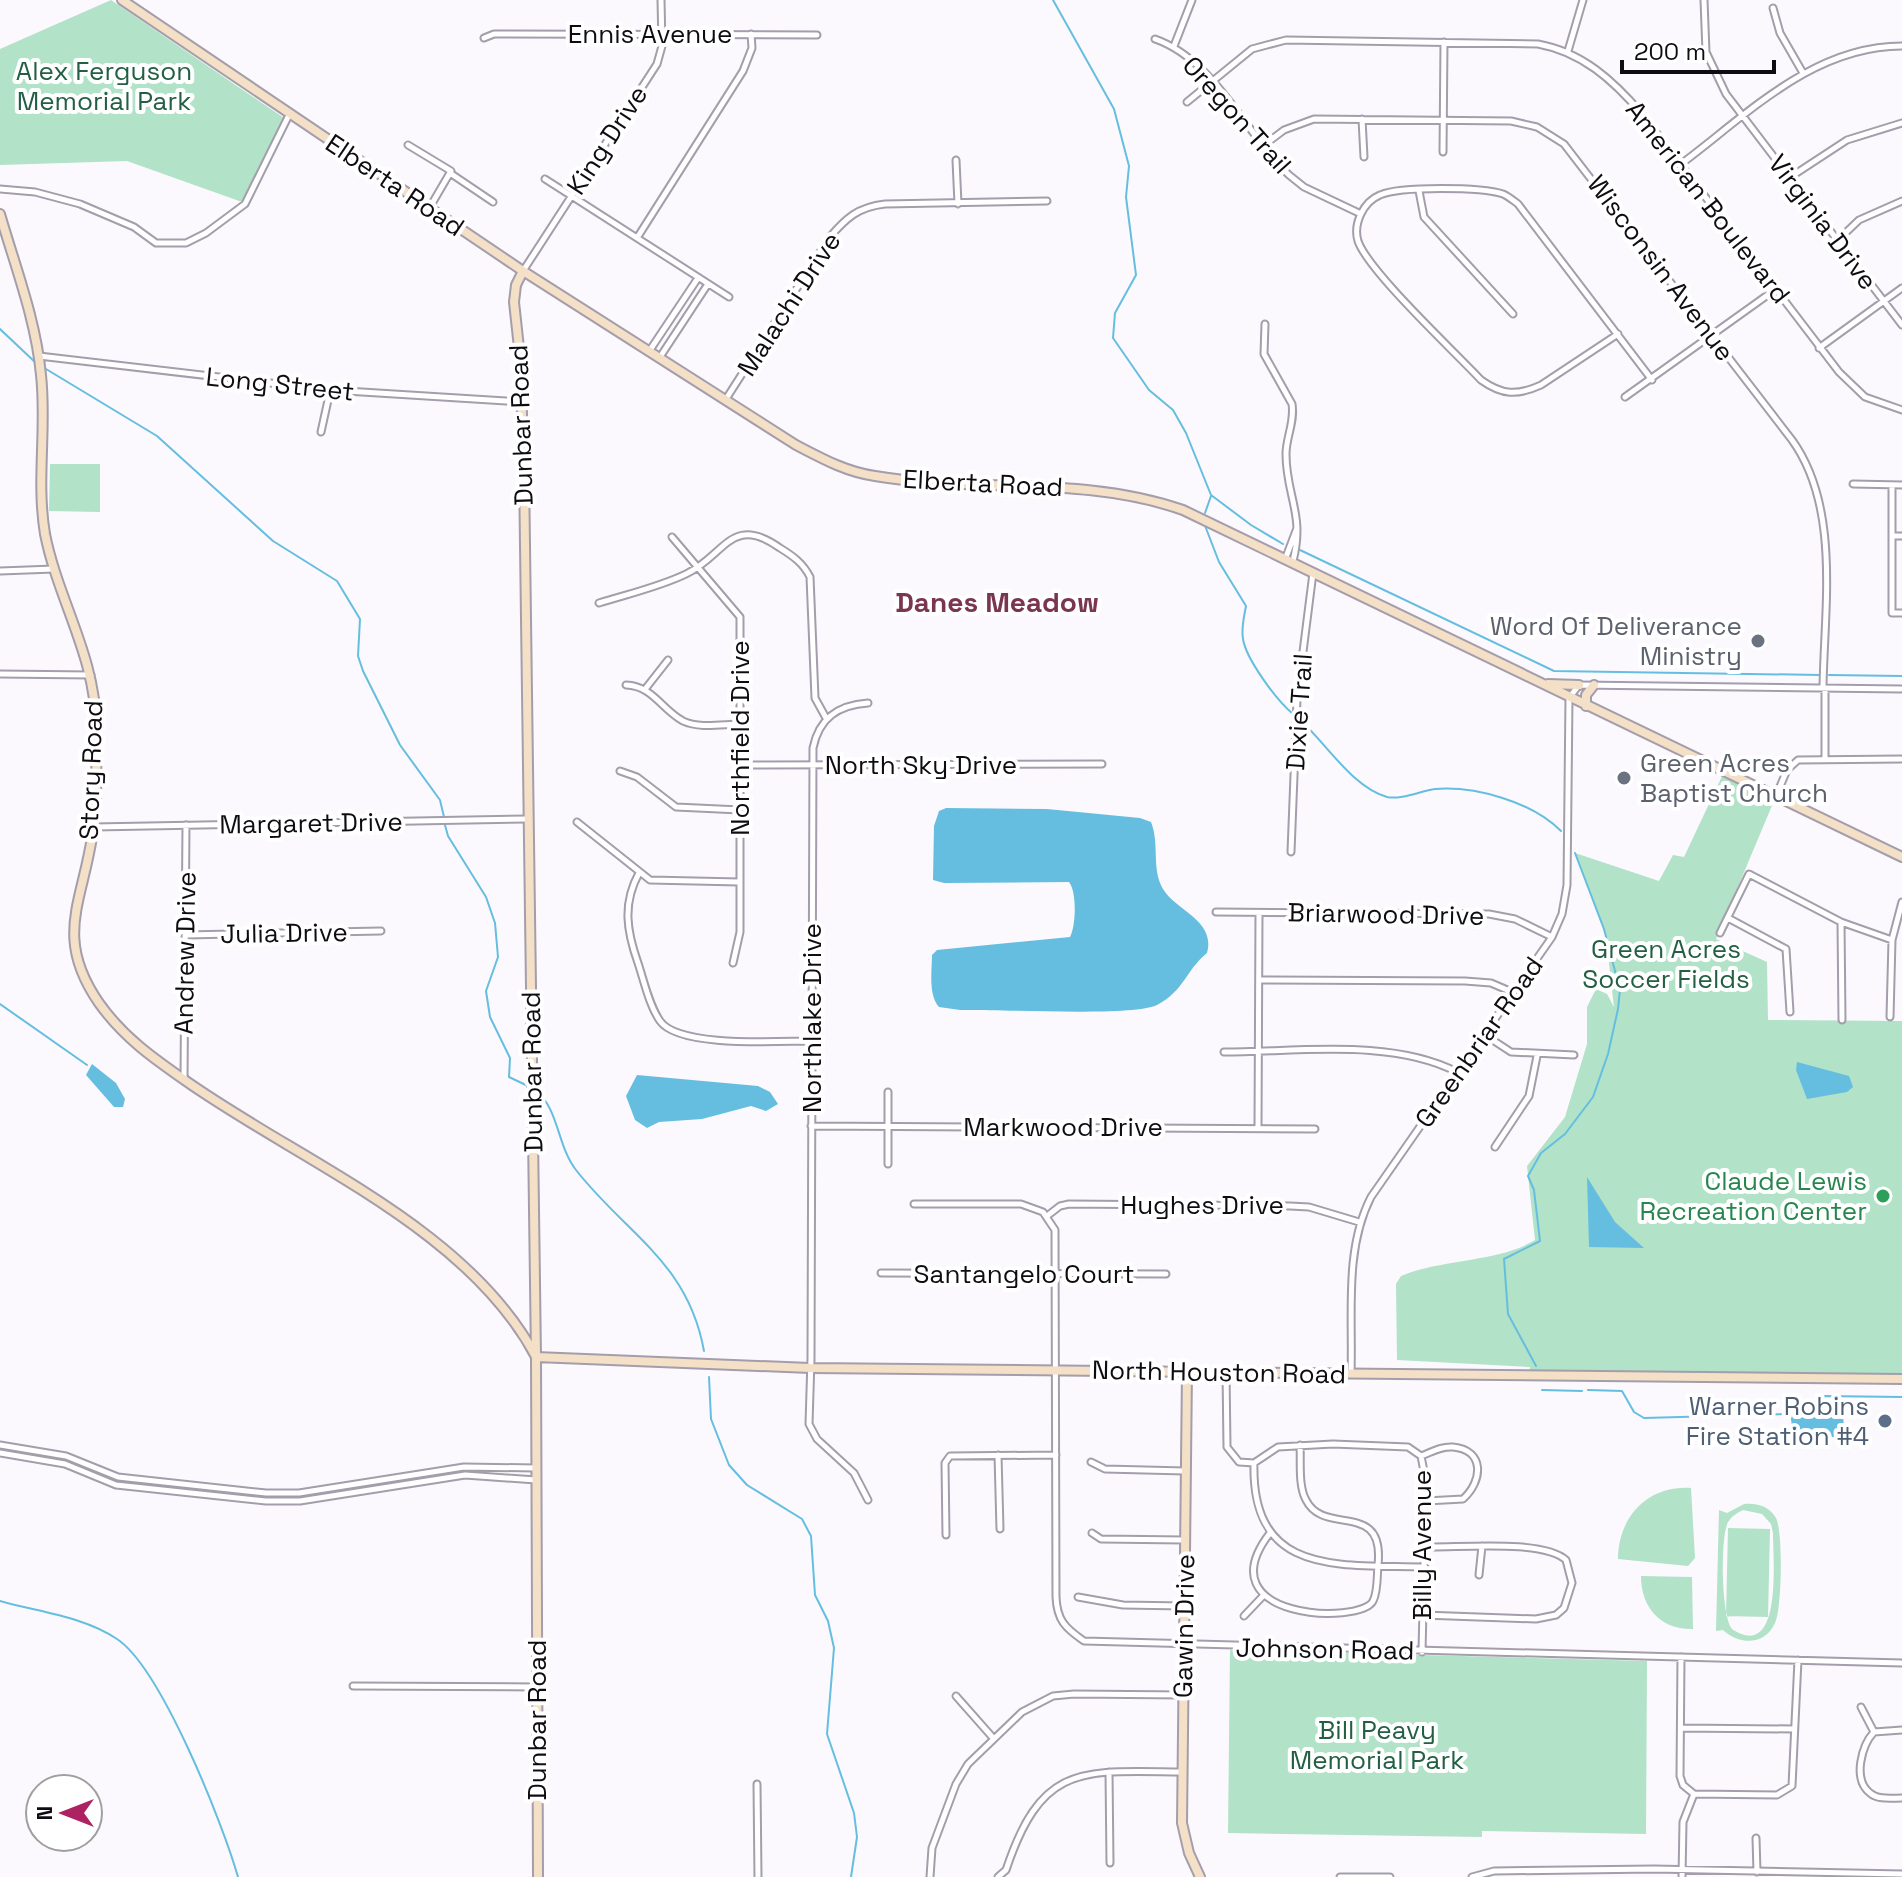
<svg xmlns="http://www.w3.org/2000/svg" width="1902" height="1877" font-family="'Space Grotesk',sans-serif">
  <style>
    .green { fill: #b2e2c7; fill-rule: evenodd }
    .water { fill: #65bee0 }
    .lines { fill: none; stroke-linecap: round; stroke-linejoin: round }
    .stream { stroke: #65bee0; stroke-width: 2 }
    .street-casing { stroke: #a49dac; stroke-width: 9 }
    .secondary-casing { stroke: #a49dac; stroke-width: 12 }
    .street { stroke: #fff; stroke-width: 5 }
    .secondary { stroke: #f3e0c6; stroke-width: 8 }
    .worship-dot { fill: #6b7280; stroke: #fff; stroke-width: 3 }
    .leisure-dot { fill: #2e9e5b; stroke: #fff; stroke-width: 3 }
    .service-dot { fill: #5c6f8a; stroke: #fff; stroke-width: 3 }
    .labels { text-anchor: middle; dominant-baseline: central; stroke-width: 8; stroke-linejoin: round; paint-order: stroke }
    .street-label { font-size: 26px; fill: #0e0c11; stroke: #fff }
    .park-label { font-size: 26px; fill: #235f43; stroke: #fff }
    .worship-label { font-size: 26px; fill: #5b616d; stroke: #fff; text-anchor: end }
    .leisure-label { font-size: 26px; fill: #27864d; stroke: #fff; text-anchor: end }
    .service-label { font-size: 26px; fill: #4e5e75; stroke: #fff; text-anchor: end }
    .neighbourhood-label { font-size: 28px; font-weight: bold; fill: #7b364f; stroke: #fff }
  </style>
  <rect width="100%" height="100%" fill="#fbf9fd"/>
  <path class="green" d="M111,0l173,118 -42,84 -115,-41 -127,4v-116z
    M50,464h50v48l-51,-1z
    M1724,772l52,24 -60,143 51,23 1,58 134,1v358l-373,-4 1,-8 -133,-7 -1,-76 5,-8c39,-17 99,-14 134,-36l-8,-74 38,-49 22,-73v-37l9,-18 11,5 7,13 -8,-70 -31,-84 84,28 14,-26 11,2z
    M1691,1488l4,70 -7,8 -70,-7c0,-42 30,-74 73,-71z
    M1744,1504c13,-1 25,2 32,14 7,13 6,91 -1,105 -10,23 -36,22 -52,7l-7,1 3,-121 8,3zM1743,1510l19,4 9,10 2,9c0,25 10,130 -41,96 -11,-14 -12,-91 -4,-107 4,-6 9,-9 15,-12z
    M1728,1528l42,1 -2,88 -42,-1z
    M1641,1576l51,1 1,52c-32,1 -52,-21 -52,-53z
    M1230,1650l417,11 -1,173 -164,-3v6l-254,-4z"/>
  <path class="water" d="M946,808l101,1 93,9 11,4c9,23 0,46 12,67 13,22 53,31 44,64 -21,17 -23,38 -50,52 -24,12 -161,4 -197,5l-21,-3c-11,-12 -7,-37 -7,-52l5,-5 133,-13c6,-11 7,-45 -1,-55l-125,1 -11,-3 1,-54 5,-15z
    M1797,1062l52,14 4,11 -6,5 -40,7 -11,-29z
    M92,1064l24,19 9,16 -2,8h-9l-28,-32z
    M637,1075l121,11 12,6 8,12 -12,7 -15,-5 -49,13 -43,3 -12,6 -12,-8 -9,-24z
    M1587,1177l28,45 29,26 -55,-1z
    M1794,1409h48l3,24 -6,4h-45l-4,-23z"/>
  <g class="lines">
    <path class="stream" d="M1053,0l61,109 15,57 -3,31 10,78 -21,38 -2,25 36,52 24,20 13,23 25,62 40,30 32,19
      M0,329l36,34
      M46,369l111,67 116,105 64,40 23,38 -2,37 5,15 37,74 40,55 4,17
      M1205,513l6,-17
      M1204,523l15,39 27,44c-2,11 -5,22 -3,33 3,20 34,62 50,75
      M1300,550l254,121 266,4
      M1829,675l73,1
      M1300,720c26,23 52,67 87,77 14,3 34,-6 48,-8 41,-3 97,13 126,42
      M445,825l3,11 38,61 9,26 3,34 -12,34 4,26 20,41 -1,19 19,9
      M0,1004l87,61
      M535,1090c24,18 22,56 41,80 51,65 112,92 128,181
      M1536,1366l-28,-52 -4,-55 36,-18 -6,-51 -6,-14 13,-23 24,-19 28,-37 15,-43 10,-45 2,-19 -16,-61 -29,-76
      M709,1377l2,42 18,46 18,20 55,34 9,17 4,59 13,26 6,27 -7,86 27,79 3,24 -6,40
      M1542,1390l40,1
      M1588,1390l34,1 12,21 10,6 146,-4
      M1822,1404v-8l80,1
      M0,1601c38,11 83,15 117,38 44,29 106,185 121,238"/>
    <g class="street-casing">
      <path id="street" d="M1704,0l2,52 20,42 176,231
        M1773,8l7,25 23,40
        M484,38l10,-4 323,1
        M1155,39c60,21 90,94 134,136l15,12 57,27
        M1174,46l18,-46
        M1568,51l15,-51
        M1187,102l65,-53 34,-9 252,4c44,8 75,36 104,70l197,258 26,25 37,13
        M1362,119l2,38
        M408,145l43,26 -21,36
        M1264,145l20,-15 30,-11 197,2 26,6 27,17 228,296c49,68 32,169 31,248
        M1443,152l1,-110
        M956,160l2,44
        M1681,164c67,-50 132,-118 221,-118
        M450,173l43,29
        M1789,178l58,-38 55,-17
        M545,179l184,118
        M0,189l35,3 45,12 54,23 22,16h30l20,-10 39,-29 44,-89
        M1419,191l5,26 89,97
        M637,238l106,-167 9,-23 -1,-14
        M1838,240l21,-20 43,-19
        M523,271l134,-207 5,-18 -1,-46
        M1265,324l-1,30 28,50c3,18 -6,33 -6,50 0,42 19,60 7,107
        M1618,334l-77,51c-24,11 -39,10 -60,-5 -25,-27 -113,-109 -123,-139 -5,-17 5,-39 22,-46 20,-9 102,-8 123,-1 5,2 11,7 15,10l134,176
        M1819,348l83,-60
        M650,350l48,-72
        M39,356l291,34 192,12
        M660,357l48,-73
        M1625,397l151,-108
        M726,399l103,-161c17,-20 29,-31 56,-34l162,-3
        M321,432l9,-41
        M1853,484l49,1
        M1892,485v128h10
        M1892,536h10
        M672,537l68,80v315l-7,31
        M1286,557l11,-29
        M0,571l54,-2
        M599,603c29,-9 60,-16 87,-29 39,-18 45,-61 94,-26 13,8 23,15 30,29l5,121 11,20
        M0,674l91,1
        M626,685c27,1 35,24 57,36 17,8 40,3 57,3
        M646,688l22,-28
        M1825,759v-71
        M741,765l361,-1
        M620,771l17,6 39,30 64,3
        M1776,796l11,-26 11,-10 104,-1
        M577,822l73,58 89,2
        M94,827l434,-8
        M1291,852l6,-153 16,-126
        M639,873c-17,31 -12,59 -1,90 6,18 11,42 22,58 19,27 119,20 151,20
        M1216,912l273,2 26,5 37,18
        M1728,918l58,31 4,63
        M1841,922l1,98
        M1720,933l29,-59 92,48 51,18
        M186,935l195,-4
        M1259,980l206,1 26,2 21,9
        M1890,1017l2,-77 10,-38
        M1485,1035l26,17 63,3
        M1224,1052c73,0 167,-14 233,20
        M184,1079l2,-254
        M811,1126l504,3
        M1258,1128l1,-215
        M1495,1147l34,-51 8,-40
        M888,1164v-72
        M914,1204h107l22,8 12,18 1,367c1,23 9,31 28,44l818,22
        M1047,1216l13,-10 9,-2 221,2 19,1 50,15
        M881,1273l285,1
        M1226,1371l1,76 12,15 15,1 24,-16 55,-3 75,3 13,9 5,26 -4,170
        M1351,1373c2,-58 -7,-123 20,-176l181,-260 10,-23 5,-29 2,-187 10,-13 323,4
        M0,1445l66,11 52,21 148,16h33l165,-26 72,1
        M0,1453l65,11 51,21 150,16h34l165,-26 71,5
        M998,1455l2,74
        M1421,1456c11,-4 20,-10 32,-9 32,3 30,34 10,52l-37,2
        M1091,1462l14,7 80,2
        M1254,1463c-3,115 87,101 171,104
        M868,1500l-14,-27 -37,-34 -8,-15 2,-65 2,-611c6,-30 25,-43 55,-45
        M1092,1533l9,6 83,1
        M1270,1533c-67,87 91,92 103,68 5,-9 4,-26 5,-36 7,-66 -54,-28 -72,-65 -8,-14 -5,-39 -6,-55
        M946,1535l-1,-72 5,-7 106,-1
        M1479,1575l3,-29
        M1078,1597l45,8 61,1
        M1423,1615l113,4 20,-4 8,-7 8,-25 -6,-23c-23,-21 -107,-12 -141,-13
        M1244,1616l19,-20
        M1681,1657l-1,119 3,9 11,9 83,1 15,-9 6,-126
        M353,1686l184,1
        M956,1696l38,43
        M1861,1707l13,25
        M1681,1728l112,1
        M1902,1730l-28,2c-12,13 -22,47 -4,61 8,7 21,5 32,5
        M1109,1772l1,91
        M757,1784l1,93
        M1756,1838l1,34
        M930,1877l2,-29 24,-64 12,-20 54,-52 31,-16 21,-2 110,1
        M998,1877l8,-7c36,-108 76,-99 176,-98
        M1340,1877h50
        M1472,1877l22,-6 160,-2 248,5
        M1682,1877l1,-55 11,-28"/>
    </g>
    <g class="secondary-casing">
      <path id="secondary" d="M122,0l401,271 273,174c25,13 50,27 79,31 102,17 208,-1 308,34l719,347
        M0,214c15,52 36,106 41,161 6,53 -5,105 4,159 13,66 51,123 51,193 0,36 2,74 -4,110 -10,66 -38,101 7,166 24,34 54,55 87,78 115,81 282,147 350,276l274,11 1092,11
        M523,271l-7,14 -2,17 6,55 4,114 12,886 2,520
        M1548,684l31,1
        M1586,706v-11l8,-10
        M1187,1372l-5,451 7,30 11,24"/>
    </g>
    <use href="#street" class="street"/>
    <use href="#secondary" class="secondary"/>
  </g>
  <g class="worship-dot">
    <circle cx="1758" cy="641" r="8"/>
    <circle cx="1624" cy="778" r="8"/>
  </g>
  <circle class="leisure-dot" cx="1883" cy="1196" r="8"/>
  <circle class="service-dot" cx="1885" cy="1421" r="8"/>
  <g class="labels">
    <g class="street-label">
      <text x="650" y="34">Ennis Avenue</text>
      <text transform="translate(1237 115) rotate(48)">Oregon Trail</text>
      <text transform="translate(607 140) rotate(-57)">King Drive</text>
      <text transform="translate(395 185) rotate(34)">Elberta Road</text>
      <text transform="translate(1708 202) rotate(52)">American Boulevard</text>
      <text transform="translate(1823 222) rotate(53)">Virginia Drive</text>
      <text transform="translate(1661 268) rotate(53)">Wisconsin Avenue</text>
      <text transform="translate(789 304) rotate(-57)">Malachi Drive</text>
      <text transform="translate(280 384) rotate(6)">Long Street</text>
      <text transform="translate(521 425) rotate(-92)">Dunbar Road</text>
      <text transform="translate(983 483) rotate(3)">Elberta Road</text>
      <text transform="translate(1299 712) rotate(-86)">Dixie Trail</text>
      <text transform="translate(740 738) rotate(-90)">Northfield Drive</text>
      <text x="921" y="765">North Sky Drive</text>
      <text transform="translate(91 770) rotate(-88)">Story Road</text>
      <text transform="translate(311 823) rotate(-1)">Margaret Drive</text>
      <text transform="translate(1386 914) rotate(1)">Briarwood Drive</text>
      <text transform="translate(284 933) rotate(-1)">Julia Drive</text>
      <text transform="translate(185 953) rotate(-89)">Andrew Drive</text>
      <text transform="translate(812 1018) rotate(-90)">Northlake Drive</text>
      <text transform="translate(1479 1042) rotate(-55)">Greenbriar Road</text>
      <text transform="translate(532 1072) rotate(-91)">Dunbar Road</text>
      <text x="1063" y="1127">Markwood Drive</text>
      <text x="1202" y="1205">Hughes Drive</text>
      <text x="1024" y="1274">Santangelo Court</text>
      <text transform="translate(1219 1372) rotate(1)">North Houston Road</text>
      <text transform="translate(1422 1545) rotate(-90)">Billy Avenue</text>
      <text transform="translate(1184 1626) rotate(-89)">Gawin Drive</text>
      <text transform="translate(1325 1649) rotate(1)">Johnson Road</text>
      <text transform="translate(537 1720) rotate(-90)">Dunbar Road</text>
    </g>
    <g class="park-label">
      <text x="104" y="71">Alex Ferguson<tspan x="104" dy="30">Memorial Park</tspan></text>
      <text x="1666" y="949">Green Acres<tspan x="1666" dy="30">Soccer Fields</tspan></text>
      <text x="1377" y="1730">Bill Peavy<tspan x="1377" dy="30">Memorial Park</tspan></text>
    </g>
    <g class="worship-label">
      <text x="1742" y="626">Word Of Deliverance<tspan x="1742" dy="30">Ministry</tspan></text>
      <text x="1640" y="763" text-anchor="start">Green Acres<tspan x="1640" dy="30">Baptist Church</tspan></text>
    </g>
    <g class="leisure-label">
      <text x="1867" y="1181">Claude Lewis<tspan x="1867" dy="30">Recreation Center</tspan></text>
    </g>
    <g class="service-label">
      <text x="1869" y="1406">Warner Robins<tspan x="1869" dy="30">Fire Station #4</tspan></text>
    </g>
    <g class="neighbourhood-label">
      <text x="997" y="602">Danes Meadow</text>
    </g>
  </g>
  <g transform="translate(64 1813) rotate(270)"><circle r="38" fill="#ffffff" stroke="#9f9ea0" stroke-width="2"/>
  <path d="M0-6L14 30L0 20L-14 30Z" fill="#ad2262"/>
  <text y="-12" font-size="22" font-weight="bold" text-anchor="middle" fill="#0e0c11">N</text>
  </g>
  <path d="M1622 60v12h152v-12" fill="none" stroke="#0e0c11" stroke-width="4"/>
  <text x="1634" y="60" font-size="24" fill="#0e0c11" stroke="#ffffff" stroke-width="6" paint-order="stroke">200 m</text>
</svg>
